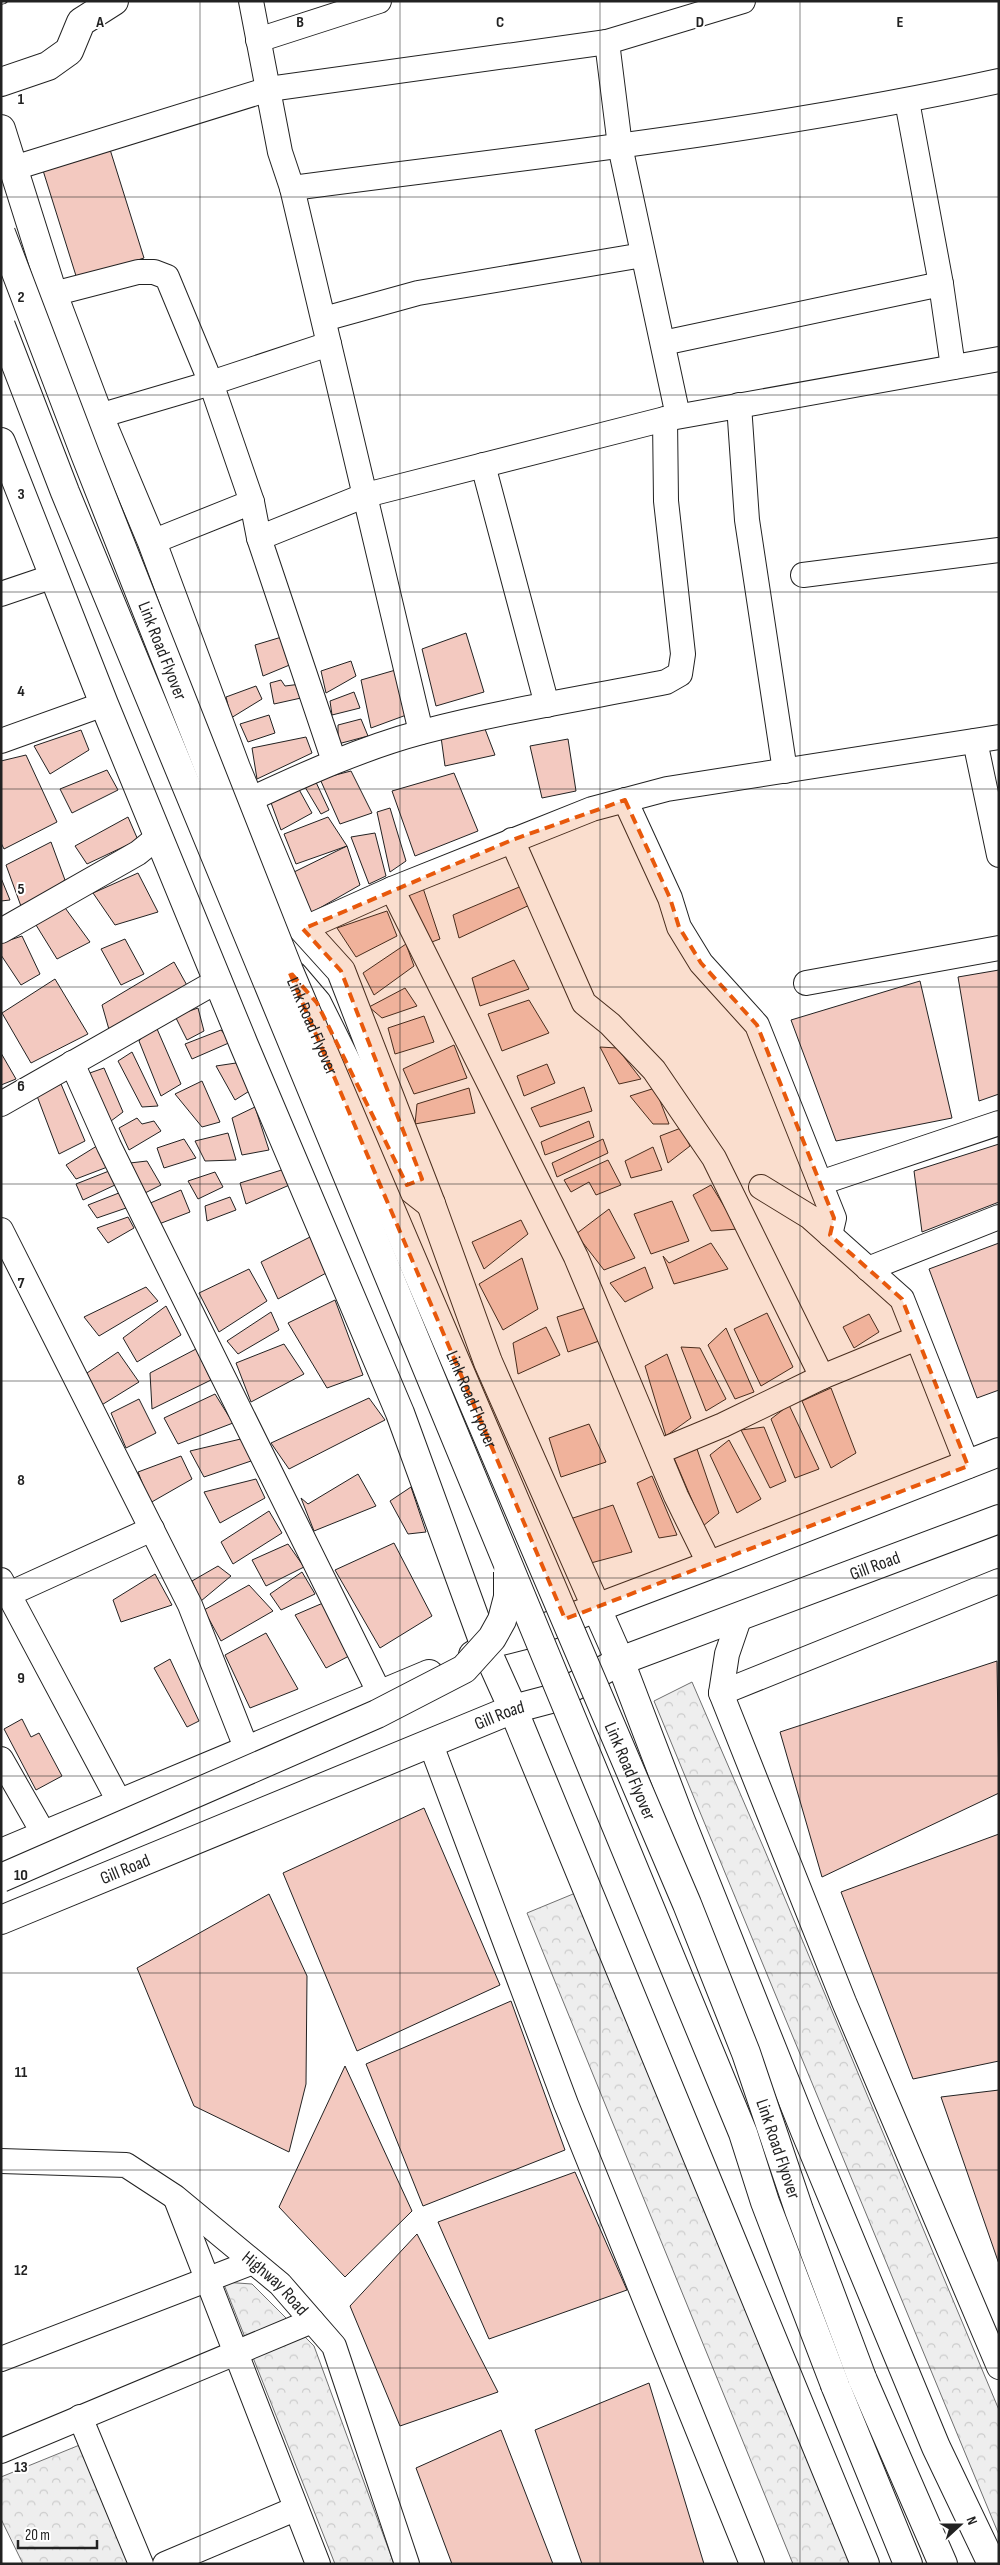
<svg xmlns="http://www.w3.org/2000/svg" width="1000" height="2565" font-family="'Sofia Sans Condensed',sans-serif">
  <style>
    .forest { fill: url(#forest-crowns); stroke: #6f6f6f }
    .building { fill: #f3c9c0; stroke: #222 }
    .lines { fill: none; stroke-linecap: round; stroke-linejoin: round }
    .minor-casing { stroke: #222; stroke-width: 26 }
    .tertiary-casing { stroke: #222; stroke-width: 30 }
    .primary-casing { stroke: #222; stroke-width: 30 }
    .minor { stroke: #fff; stroke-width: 24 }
    .tertiary { stroke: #fff; stroke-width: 28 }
    .primary { stroke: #fff; stroke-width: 28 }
    .rail-casing { stroke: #222; stroke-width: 5.5 }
    .rail { stroke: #fff; stroke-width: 4; stroke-dasharray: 11; stroke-linecap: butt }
    .primary-bridge-casing { stroke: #222; stroke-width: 30; stroke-linecap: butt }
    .primary-bridge { stroke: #fff; stroke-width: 28 }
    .marked { fill: #e8590c; fill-opacity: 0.2; stroke: #e8590c; stroke-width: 4; stroke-dasharray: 10 6; stroke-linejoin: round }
    .grid { fill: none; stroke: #222; stroke-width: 1; stroke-opacity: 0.55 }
    .labels { text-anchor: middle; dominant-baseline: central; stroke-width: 4; stroke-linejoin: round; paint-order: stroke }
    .street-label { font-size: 18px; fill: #222; stroke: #fff }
    .grid-label { font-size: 16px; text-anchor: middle; font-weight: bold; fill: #222; stroke: #fff; stroke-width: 4; stroke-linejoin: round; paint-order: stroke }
  </style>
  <defs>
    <pattern id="forest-crowns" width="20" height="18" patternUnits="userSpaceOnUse" patternTransform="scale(1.25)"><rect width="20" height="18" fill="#eee"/><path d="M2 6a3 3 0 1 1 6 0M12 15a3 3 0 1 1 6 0" fill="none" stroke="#ccc"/></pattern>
  </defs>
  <rect width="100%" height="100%" fill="#fff"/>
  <path class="forest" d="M692,1682l73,169 234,559v125l-345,-834z
    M590,1887l276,677h-73l-266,-651z
    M223,2282l29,2 62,62 80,218h-59z
    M87,2442l49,122h-113l-22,-45v-42z"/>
  <path class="building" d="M108,143l36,115 -67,21 -36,-115z
    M466,633l18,59 -48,14 -14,-57z
    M285,636l7,28 -29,12 -8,-31z
    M351,661l5,15 -30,17 -5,-22z
    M399,669l10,45 -38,14 -10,-48z
    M281,680l4,6 16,-2v14l-27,6 -4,-21z
    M256,686l6,13 -31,19 -5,-21z
    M354,692l6,16 -28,7 -2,-14z
    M269,715l6,18 -27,9 -8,-18z
    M361,719l7,17 -30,8v-19z
    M485,729l10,26 -50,11 -4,-29z
    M81,730l8,20 -39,24 -16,-28z
    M306,737l6,16 -55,26 -5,-31z
    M568,739l8,52 -34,7 -12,-52z
    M26,755l31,67 -53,27 -3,-6v-82z
    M107,770l11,20 -46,23 -12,-24z
    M351,771l21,42 -32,11 -20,-45z
    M454,773l24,58 -63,25 -23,-65z
    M314,778l15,32 -8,4 -19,-32z
    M296,784l16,29 -31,17 -11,-30z
    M390,808l16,53 -16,11 -13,-60z
    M128,817l10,23 -51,24 -12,-18z
    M328,817l19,29 -51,18 -12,-30z
    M375,833l11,43 -17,8 -18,-47z
    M51,842l14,38 -43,29 -16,-44z
    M347,846l13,39 -49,28 -17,-41z
    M138,873l20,39 -43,13 -22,-32z
    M1,878l9,22 -9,1z
    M524,885l10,18 -75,35 -6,-23z
    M423,888l17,51 -11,4 -24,-46z
    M63,905l27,37 -33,17 -21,-34z
    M387,911l10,25 -41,21 -19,-29z
    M22,936l18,38 -19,11 -20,-30v-12z
    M125,939l19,35 -23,11 -20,-36z
    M406,944l8,22 -40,29 -11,-22z
    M514,960l15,29 -49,17 -8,-28z
    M174,962l15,27 -79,44 -8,-28z
    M999,970v124l-20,7 -21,-124z
    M55,979l33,55 -57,29 -29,-50z
    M920,981l32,137 -116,23 -45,-121z
    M405,988l12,18 -35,12 -13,-11z
    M529,1000l20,33 -47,18 -14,-37z
    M198,1008l6,23 -17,9 -12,-24z
    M424,1016l10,26 -39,12 -7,-26z
    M154,1022l27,62 -20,12 -22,-55z
    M221,1030l10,12 -39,17 -7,-15z
    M454,1045l13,33 -53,16 -11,-25z
    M600,1047l17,1 24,31 -22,5z
    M132,1052l26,54 -16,1 -24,-46z
    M1,1053l15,26 -15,6z
    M236,1063l15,27 -16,10 -19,-34z
    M547,1064l8,19 -31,13 -7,-20z
    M104,1068l19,44 -16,12 -23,-49z
    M202,1081l18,41 -18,5 -27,-33z
    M61,1084l24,57 -26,13 -22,-58z
    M584,1087l8,24 -52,16 -9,-19z
    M469,1088l6,25 -60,11 2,-20z
    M655,1088l14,36h-16l-23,-28z
    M255,1107l14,43 -27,5 -10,-37z
    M137,1118l5,6 12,-3 7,10 -32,19 -10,-22z
    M589,1121l5,16 -49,18 -4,-13z
    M681,1128l9,18 -22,17 -8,-27z
    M228,1133l8,27 -31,1 -10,-20z
    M184,1139l12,19 -32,10 -7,-20z
    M603,1139l5,14 -51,24 -5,-14z
    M100,1144l10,22 -34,13 -10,-14z
    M999,1144v58l-77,30 -8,-61z
    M653,1147l9,23 -31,8 -6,-17z
    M608,1160l13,25 -25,10 -7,-13 -18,10 -7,-12z
    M147,1161l14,24 -18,9 -13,-31z
    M288,1168l6,15 -48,21 -6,-21z
    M109,1171l6,14 -32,15 -7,-16z
    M215,1172l8,15 -25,12 -10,-18z
    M711,1185l27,44 -27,2 -18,-36z
    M181,1190l9,22 -31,12 -11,-20z
    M124,1191l8,15 -35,12 -9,-13z
    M230,1197l6,13 -29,11 -2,-15z
    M672,1201l17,40 -38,13 -17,-40z
    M609,1209l26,49 -31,12 -28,-36z
    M128,1217l6,11 -26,15 -11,-15z
    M521,1220l7,14 -44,35 -12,-27z
    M310,1237l18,35 -50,27 -17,-37z
    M711,1243l17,26 -54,15 -11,-28 6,7z
    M999,1243v147l-22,8 -48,-129z
    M522,1258l16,51 -35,21 -24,-46z
    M645,1267l8,21 -28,14 -15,-19z
    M249,1269l18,32 -48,31 -20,-39z
    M146,1287l12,14 -59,35 -15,-19z
    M335,1300l28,75 -36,13 -39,-65z
    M166,1306l15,29 -44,27 -14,-24z
    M585,1308l14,33 -31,11 -11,-35z
    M271,1312l8,18 -41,24 -11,-13z
    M767,1313l26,54 -32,19 -27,-57z
    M869,1314l10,18 -25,16 -11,-21z
    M546,1327l14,28 -42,19 -5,-31z
    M726,1328l28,64 -19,7 -27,-54z
    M284,1344l20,30 -53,28 -15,-39z
    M681,1347l19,1 26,51 -20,12z
    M196,1349l15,31 -59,29 -2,-36z
    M118,1352l21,30 -39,24 -13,-33z
    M667,1354l24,64 -25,18 -21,-70z
    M831,1388l25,65 -25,15 -29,-67z
    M215,1394l18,29 -55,21 -14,-26z
    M369,1398l16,22 -96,49 -18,-26z
    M139,1399l17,34 -30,15 -15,-35z
    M789,1405l30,64 -24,9 -24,-59z
    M589,1424l17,38 -45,15 -12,-39z
    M764,1427l22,54 -16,7 -29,-58z
    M245,1438l9,22 -50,17 -14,-26z
    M729,1440l32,59 -24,14 -27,-58z
    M697,1449l22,64 -16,13 -29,-68z
    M181,1456l11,23 -42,24 -12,-31z
    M358,1474l18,32 -62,25 -13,-33 7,6z
    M652,1476l25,59 -18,3 -22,-55z
    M256,1479l9,19 -45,25 -16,-31z
    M411,1487l15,45 -18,2 -18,-33z
    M613,1505l19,47 -45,12 -17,-45z
    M269,1511l13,22 -49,31 -12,-22z
    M394,1543l38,73 -52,32 -45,-78z
    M288,1544l16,23 -38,19 -14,-26z
    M218,1566l13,10 -30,25 -9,-20z
    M302,1572l13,22 -34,16 -11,-16z
    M155,1574l17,31 -51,17 -8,-22z
    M249,1585l24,26 -52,30 -17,-31z
    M323,1603l26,53 -23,12 -31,-53z
    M266,1633l32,56 -48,19 -25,-53z
    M170,1659l29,62 -12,6 -33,-59z
    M997,1661l2,132 -177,84 -42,-145z
    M22,1719l9,18 8,-4 23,43 -26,14 -32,-61z
    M424,1808l76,177 -143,66 -74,-178z
    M999,1834v227l-86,18 -72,-187z
    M269,1894l38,82 -1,108 -17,68 -95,-46 -57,-138z
    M511,2001l54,149 -142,56 -57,-142z
    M345,2066l67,145 -67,66 -66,-70z
    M999,2090v174l-58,-167z
    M575,2172l52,118 -138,49 -51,-117z
    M417,2234l81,158 -98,34 -50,-120z
    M649,2383l55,181h-122l-47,-134z
    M501,2430l52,134h-101l-36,-96z"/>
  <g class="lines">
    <g class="minor-casing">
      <g id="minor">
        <path d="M251,1l29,151 12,36 129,544"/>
        <path d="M258,40l121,-39"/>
        <path d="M607,42l13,104 58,270"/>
        <path d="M907,101l34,183 12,83"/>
        <path d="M14,168l255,-79 338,-47 136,-41"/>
        <path d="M292,188c236,-31 474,-56 707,-107"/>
        <path d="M53,294l85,-22h16l13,5 44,106 41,119"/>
        <path d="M324,319l94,-26 225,-38"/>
        <path d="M663,343l278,-59"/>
        <path d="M739,405l8,115 38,251"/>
        <path d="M99,416l112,-33 118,-39"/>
        <path d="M483,465l64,240"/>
        <path d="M259,538l75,223"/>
        <path d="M152,542l100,-40 7,36 107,-43 299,-76 334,-60"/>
        <path d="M803,575l196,-25"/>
        <path d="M1,594l53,-18"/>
        <path d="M1,741l103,-37"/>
        <path d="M975,741l24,114"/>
        <path d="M249,800c56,-26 113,-52 173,-68 80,-21 163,-34 244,-50l14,-8 3,-20 -17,-153 -1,-82"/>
        <path d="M625,800l45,98 9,29 22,36 56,62 77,193 -4,17"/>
        <path d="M512,840l72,163 26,21 44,46 60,88 108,219"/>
        <path d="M392,889l184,368 100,239 34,69"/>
        <path d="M303,929l89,-40 200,-80 75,-20 332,-52"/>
        <path d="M1,931l137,-78 21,-17"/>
        <path d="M806,983l193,-35"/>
        <path d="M72,1063l37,83 272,550"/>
        <path d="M1,1104l218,-124"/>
        <path d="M820,1183l179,-60"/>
        <path d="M761,1187l49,30 92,82 66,167"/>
        <path d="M1,1230l189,375 57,145"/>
        <path d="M868,1269l131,-52"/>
        <path d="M658,1452l65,-27 99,-48 95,-39"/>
        <path d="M1,1580l120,225"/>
        <path d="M9,1594l143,-65"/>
        <path d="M740,1616l-13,38 -6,39 123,309 155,365"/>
        <path d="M721,1693l278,-112"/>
        <path d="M430,1742l136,362 186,460"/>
        <path d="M1,1759l44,77"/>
        <path id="s1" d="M1,2161l125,4 49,32 105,87 54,62 73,218"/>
        <path d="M176,2199l142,365"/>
        <path d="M1,2359l252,-97"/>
        <path d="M80,2417l61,147"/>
        <path d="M1,2451l311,-130"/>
        <path d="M165,2564l130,-55"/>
      </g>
    </g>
    <g class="tertiary-casing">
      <path id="tertiary" d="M1,82l47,-16 21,-15 12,-29 33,-21
        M1,129l52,165 46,122 53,126 84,226 67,161 38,42 90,233 57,158 132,299 61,160 124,310 131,316 56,117
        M1,442l103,262 140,341 156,368 86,236 27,60 352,855"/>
    </g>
    <g class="primary-casing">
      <g id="primary">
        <path d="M294,976l23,27 91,183 23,18"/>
        <path d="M473,1655l24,-13 28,-7 185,-70 289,-113"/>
        <path d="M1,1853l428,-179"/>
        <path id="s2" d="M1,1920l512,-211 38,-10 69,-38 379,-142"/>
        <path d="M862,2378l81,186"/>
        <path d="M835,2385l73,179"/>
      </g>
    </g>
    <use href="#minor" class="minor"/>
    <use href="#tertiary" class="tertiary"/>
    <use href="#primary" class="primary"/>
    <g class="rail-casing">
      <path id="rail" d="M1,2l4,-1"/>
    </g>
    <use href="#rail" class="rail"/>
    <g class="primary-bridge-casing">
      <g id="primary-bridge">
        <path id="s3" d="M1,233l84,221 204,517 398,933 59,149 53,157 63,168"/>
        <path d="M1,326l64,166 678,1641 22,69 70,183"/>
        <path d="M1,1878l376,-164 87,-45 28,-31 10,-18 6,-23v-25"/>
      </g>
    </g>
    <use href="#primary-bridge" class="primary-bridge"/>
  </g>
  <path class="marked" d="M625,800l45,98 9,29 22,36 56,62 77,193 -4,17 72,64 66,167 -403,153 -276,-648 28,32 90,182 15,-6 -81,-208 -38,-42 209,-89z"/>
  <path class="grid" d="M200,1v2563M400,1v2563M600,1v2563M800,1v2563M1,197h998M1,395h998M1,592h998M1,789h998M1,987h998M1,1184h998M1,1381h998M1,1578h998M1,1776h998M1,1973h998M1,2170h998M1,2368h998"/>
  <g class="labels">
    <g class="street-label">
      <text stroke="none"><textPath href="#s3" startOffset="448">Link Road Flyover</textPath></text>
      <text stroke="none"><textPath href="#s3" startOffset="852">Link Road Flyover</textPath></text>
      <text stroke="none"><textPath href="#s3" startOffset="1258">Link Road Flyover</textPath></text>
      <text stroke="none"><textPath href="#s2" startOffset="944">Gill Road</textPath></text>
      <text stroke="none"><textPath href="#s2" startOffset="539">Gill Road</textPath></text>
      <text stroke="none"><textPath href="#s3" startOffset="1662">Link Road Flyover</textPath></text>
      <text stroke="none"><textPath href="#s2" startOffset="134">Gill Road</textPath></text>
      <text stroke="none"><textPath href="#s3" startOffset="2068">Link Road Flyover</textPath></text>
      <text stroke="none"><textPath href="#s1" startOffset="316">Highway Road</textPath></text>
    </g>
  </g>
  <g class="grid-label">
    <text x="100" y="27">A</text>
    <text x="300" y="27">B</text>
    <text x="500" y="27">C</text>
    <text x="700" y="27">D</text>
    <text x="900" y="27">E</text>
    <text x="21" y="104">1</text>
    <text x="21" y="302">2</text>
    <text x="21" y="499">3</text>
    <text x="21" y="696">4</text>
    <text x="21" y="894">5</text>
    <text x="21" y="1091">6</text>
    <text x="21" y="1288">7</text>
    <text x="21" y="1485">8</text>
    <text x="21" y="1683">9</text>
    <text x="21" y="1880">10</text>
    <text x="21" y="2077">11</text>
    <text x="21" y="2275">12</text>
    <text x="21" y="2472">13</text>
  </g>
  <rect width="1000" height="2565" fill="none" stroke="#222222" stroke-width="5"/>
  <g transform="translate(960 2525) rotate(69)" stroke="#ffffff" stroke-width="4" paint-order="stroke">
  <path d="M0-4L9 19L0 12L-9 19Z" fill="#222222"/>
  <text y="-8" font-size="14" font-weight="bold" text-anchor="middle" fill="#222222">N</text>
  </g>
  <path d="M18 2540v8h79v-8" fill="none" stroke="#222222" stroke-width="2.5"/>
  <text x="25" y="2540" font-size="15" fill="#222222" stroke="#ffffff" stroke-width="4" paint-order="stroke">20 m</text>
</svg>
